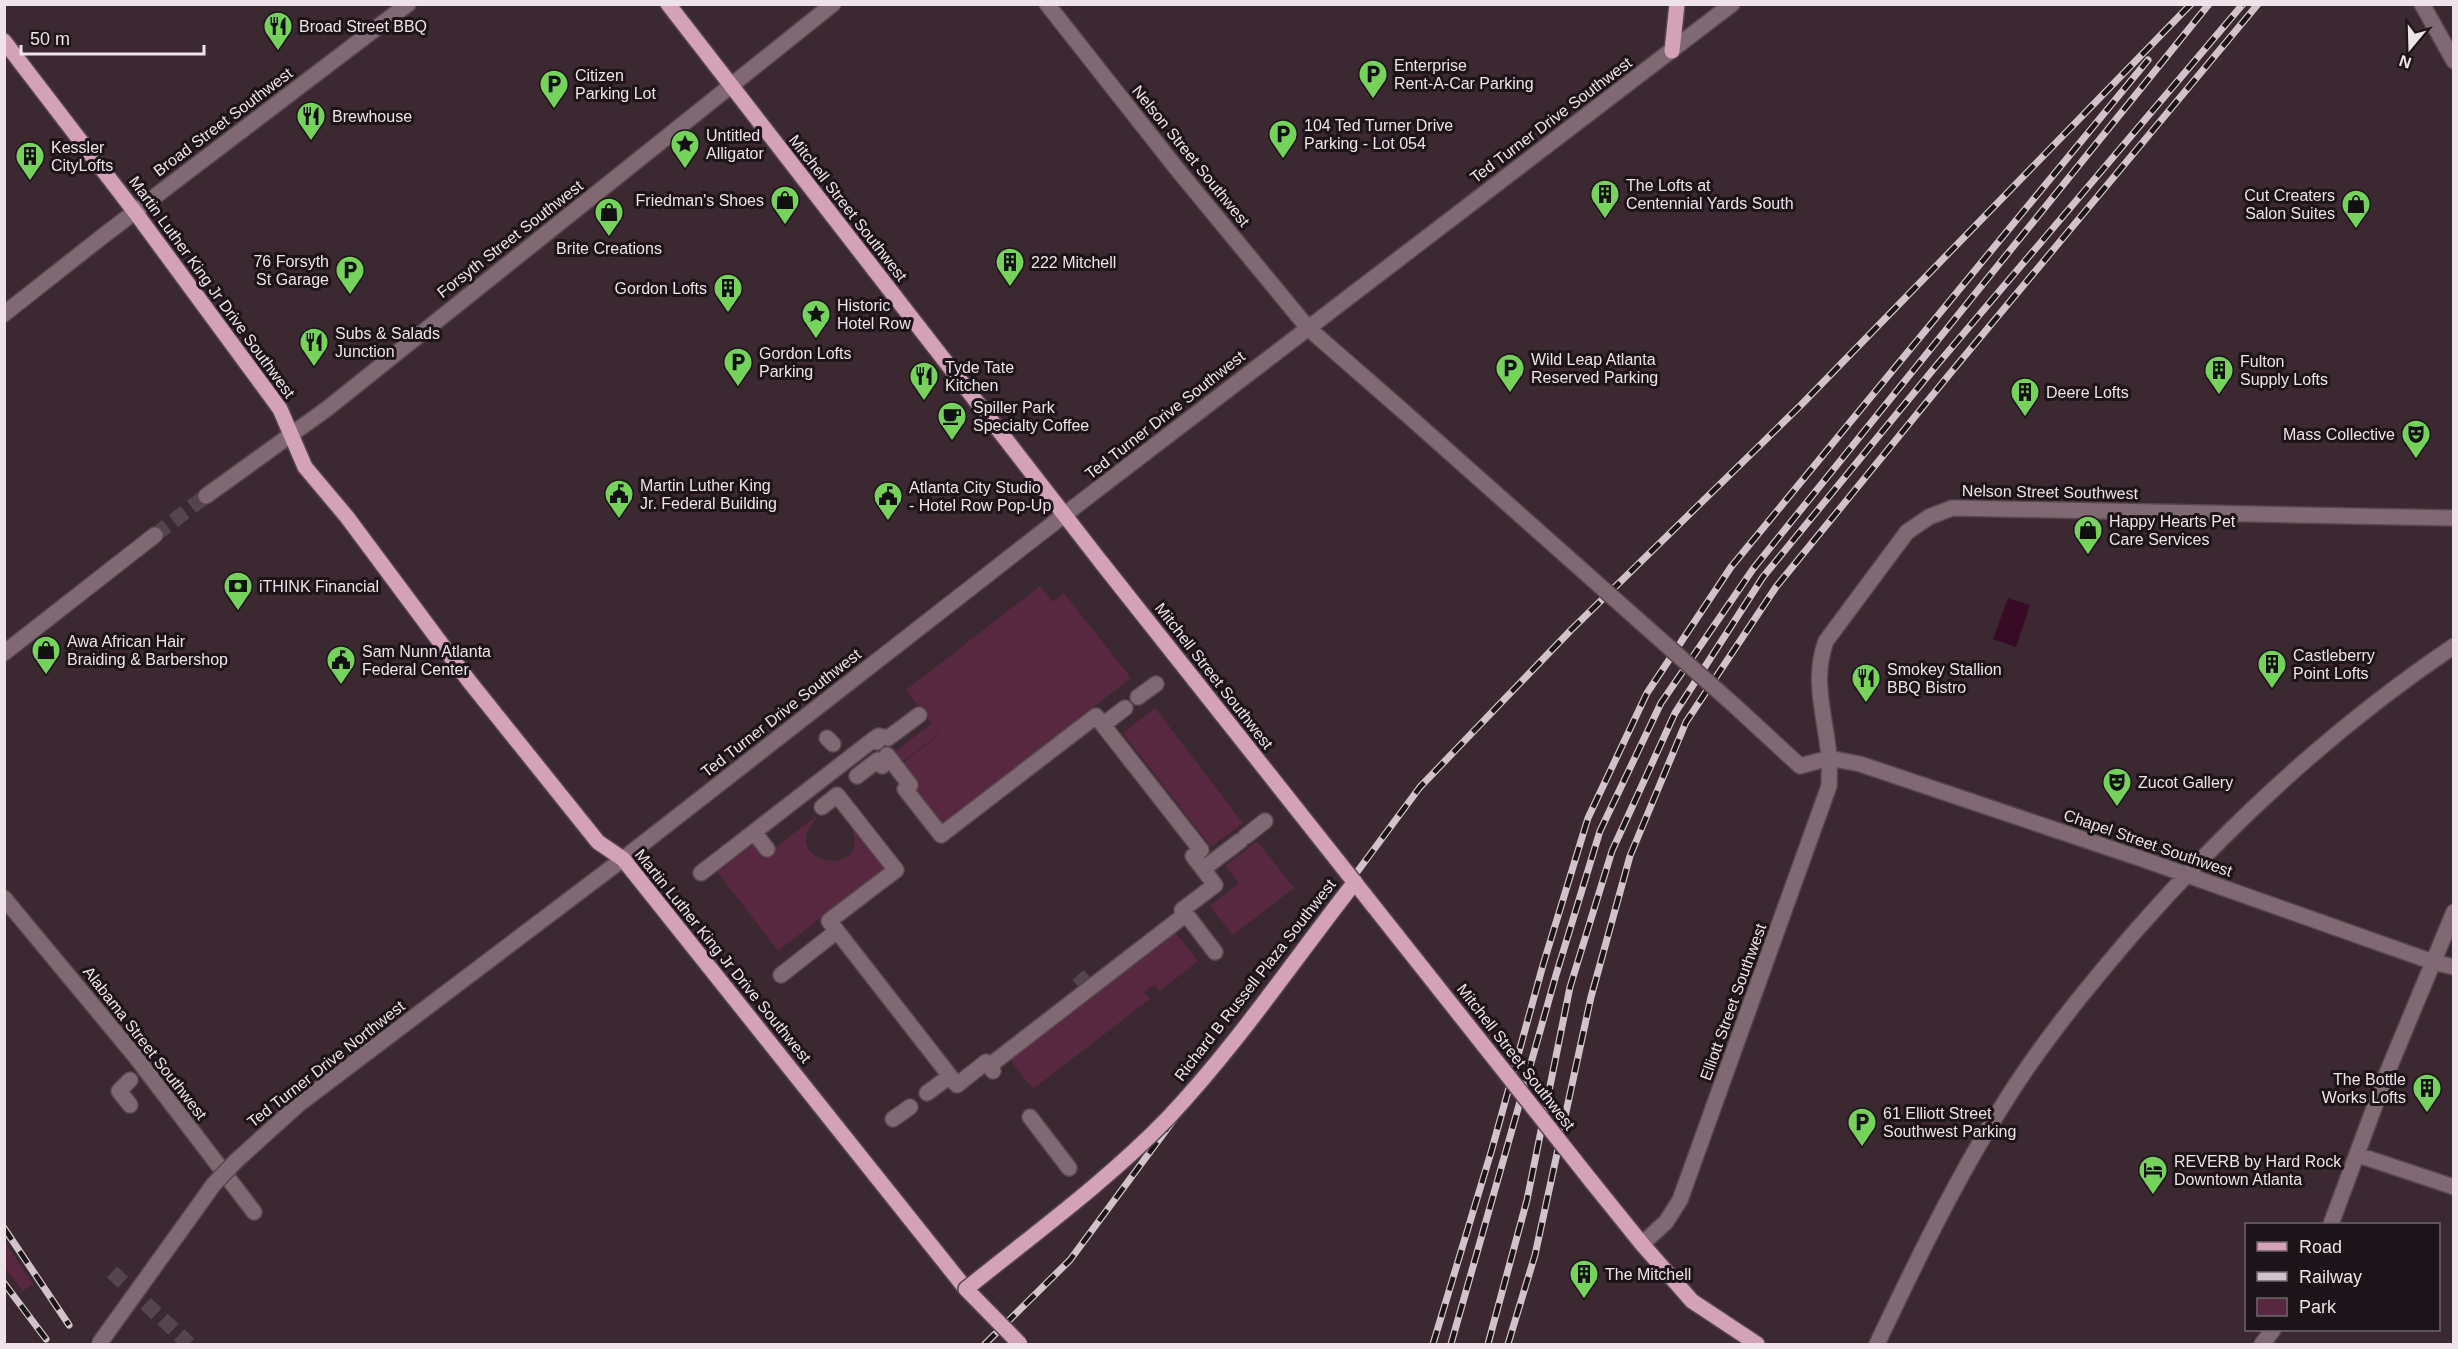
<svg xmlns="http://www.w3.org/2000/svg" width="2458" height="1349" font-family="Arial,sans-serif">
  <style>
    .green { fill: #572840 }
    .water { fill: #370b24 }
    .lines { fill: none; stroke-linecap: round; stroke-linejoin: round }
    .minor-tunnel { stroke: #56444c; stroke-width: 15; stroke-dasharray: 15 8; stroke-linecap: butt }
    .minor-casing { stroke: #58464e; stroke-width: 18 }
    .major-casing { stroke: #58464e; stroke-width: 18 }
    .minor { stroke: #816974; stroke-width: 15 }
    .major { stroke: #d3a2b9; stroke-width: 15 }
    .rail-casing { stroke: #d1c3c9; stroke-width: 7 }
    .rail { stroke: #1c1418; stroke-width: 4.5; stroke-dasharray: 14; stroke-linecap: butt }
    .minor-bridge-casing { stroke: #58464e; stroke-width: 18; stroke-linecap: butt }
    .major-bridge-casing { stroke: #58464e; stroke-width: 18; stroke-linecap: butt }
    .minor-bridge { stroke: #816974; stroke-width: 15 }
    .major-bridge { stroke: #d3a2b9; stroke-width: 15 }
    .labels { text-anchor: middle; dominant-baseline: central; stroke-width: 6; stroke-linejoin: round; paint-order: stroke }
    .poi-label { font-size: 16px; fill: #efe2e8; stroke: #1c1418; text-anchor: start }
    .street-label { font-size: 16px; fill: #efe2e8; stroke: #1c1418 }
  </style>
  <rect width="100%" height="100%" fill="#3b2831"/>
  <path class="green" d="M1040,586l13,16 11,-9 67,85 -191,148 -27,-36 4,-3 -17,-22 40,-31 -8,-10 7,10 -40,30 -7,-10 40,-31 -26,-33z
    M1155,708l88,115 -32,24 -88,-114z
    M815,817l2,1c-44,45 58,65 34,7l35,42 -108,84 -63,-82 39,-30 13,15z
    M1257,841l37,47 -61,47 -23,-29 29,-23 -14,-17z
    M1176,933l22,28 -38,30 -6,-6 -10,7 6,7 -117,90 -23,-29z
    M5,1242l28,42 -10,7 -18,-23z"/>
  <path class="water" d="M2008,598l22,7 -14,42 -23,-8z"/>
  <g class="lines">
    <path class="minor-tunnel" d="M155,535l51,-39
      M1078,975l7,8
      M112,1272l77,72"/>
    <g class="minor-casing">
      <path id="minor" d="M1047,4l130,165 131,159 95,83
        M2422,4l32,57
        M4,314l99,-78 305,-232
        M206,496l122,-88 505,-404
        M4,653l151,-118
        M1138,697l18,-13
        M1735,706l65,60 29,-8 31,6 282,95 291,103 21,5
        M1125,708l-22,17 98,125 -8,6 10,13
        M827,738l6,6
        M874,739l5,-3 9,2 31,-23
        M887,755l23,30 -5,4 36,46 155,-119 7,9
        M857,776l21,-16 4,6 8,-7
        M754,832l13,17
        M1246,836l19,-15
        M701,873l173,-134 3,3
        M4,898l131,158 119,156
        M1186,914l-4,-4 33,-25 -12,-16 37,-28
        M837,931l113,145 -23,17
        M781,975l56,-44 -8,-10 67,-51 -59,-75 -15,12
        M989,1066l197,-152 29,38
        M950,1076l7,9 29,-23 7,9
        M130,1080l-11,11 11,14
        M1030,1117l39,51
        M893,1119l17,-12
        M2358,1155l96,32
        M236,1161l63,-57 324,-245 441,-344 668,-511
        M2331,1224l56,-151 67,-161
        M1642,1244l24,-22 14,-22 149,-414c0,-9 1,-19 0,-28 -3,-41 -18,-77 -3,-117l81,-109 22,-15 23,-9 502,10
        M1877,1344c38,-80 77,-161 124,-236 38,-62 84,-118 131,-173 95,-109 202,-208 322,-289
        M2262,1344l11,-14"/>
    </g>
    <g class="major-casing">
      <path id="major" d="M668,4l433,558
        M4,41l131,171 145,197 25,58 42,50 122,164 129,161 25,17 343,430
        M1672,51l5,-47
        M1592,1182l50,62 50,57 65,43"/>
    </g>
    <use href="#minor" class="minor"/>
    <use href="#major" class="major"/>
    <g class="rail-casing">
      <path id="rail" d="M4,1228l65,97
        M4,1283l42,56
        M985,1344l85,-84 350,-473 151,-157 230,-225 390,-401
        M1433,1344l59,-195 51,-184 45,-147 59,-125 84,-126 417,-507
        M1451,1344l105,-369 44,-144 61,-128 92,-134 456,-565
        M1488,1344l39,-144 43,-213 42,-136 63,-138 88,-136 173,-211 307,-362
        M1508,1344l27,-89 56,-258 39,-141 56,-134 90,-135 172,-211 310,-372"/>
    </g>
    <use href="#rail" class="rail"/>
    <g class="minor-bridge-casing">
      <path id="minor-bridge" d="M1403,411l332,295
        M99,1344l115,-160 22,-23"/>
    </g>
    <g class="major-bridge-casing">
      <path id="major-bridge" d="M1101,562l491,620
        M1020,1344l-54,-55c68,-55 141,-108 202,-171 69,-73 125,-157 187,-236"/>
    </g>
    <use href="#minor-bridge" class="minor-bridge"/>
    <use href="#major-bridge" class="major-bridge"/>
  </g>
  <defs>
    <g id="restaurant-pin" transform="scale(1.5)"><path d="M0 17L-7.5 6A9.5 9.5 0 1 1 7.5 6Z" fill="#75d25b" stroke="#1c1418"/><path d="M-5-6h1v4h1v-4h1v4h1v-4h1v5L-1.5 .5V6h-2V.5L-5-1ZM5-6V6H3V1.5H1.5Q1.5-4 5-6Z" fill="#111"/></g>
    <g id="parking-pin" transform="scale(1.5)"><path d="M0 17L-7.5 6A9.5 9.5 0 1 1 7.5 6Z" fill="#75d25b" stroke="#1c1418"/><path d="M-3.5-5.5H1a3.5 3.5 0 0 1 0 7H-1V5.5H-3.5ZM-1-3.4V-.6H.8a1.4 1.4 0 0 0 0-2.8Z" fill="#111"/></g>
    <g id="sight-pin" transform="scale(1.5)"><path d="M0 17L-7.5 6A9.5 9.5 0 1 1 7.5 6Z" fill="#75d25b" stroke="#1c1418"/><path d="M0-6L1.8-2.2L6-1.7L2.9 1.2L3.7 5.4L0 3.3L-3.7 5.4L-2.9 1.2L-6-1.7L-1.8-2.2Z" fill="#111"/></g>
    <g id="building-pin" transform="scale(1.5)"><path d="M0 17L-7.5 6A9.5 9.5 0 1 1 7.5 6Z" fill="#75d25b" stroke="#1c1418"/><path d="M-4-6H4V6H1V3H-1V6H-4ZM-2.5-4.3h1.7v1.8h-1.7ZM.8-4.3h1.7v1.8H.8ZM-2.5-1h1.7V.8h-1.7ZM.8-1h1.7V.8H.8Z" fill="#111"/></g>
    <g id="shop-pin" transform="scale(1.5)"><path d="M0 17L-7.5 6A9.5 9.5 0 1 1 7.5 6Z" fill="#75d25b" stroke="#1c1418"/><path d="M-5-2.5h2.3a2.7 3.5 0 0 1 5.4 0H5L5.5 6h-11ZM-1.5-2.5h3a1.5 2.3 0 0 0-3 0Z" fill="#111"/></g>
    <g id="cafe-pin" transform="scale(1.5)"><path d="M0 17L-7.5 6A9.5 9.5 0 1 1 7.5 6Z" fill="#75d25b" stroke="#1c1418"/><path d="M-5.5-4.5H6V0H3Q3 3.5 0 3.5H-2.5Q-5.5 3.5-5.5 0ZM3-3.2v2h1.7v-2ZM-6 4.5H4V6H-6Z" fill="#111"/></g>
    <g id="theatre-pin" transform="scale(1.5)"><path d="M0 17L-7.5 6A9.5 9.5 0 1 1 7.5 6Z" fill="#75d25b" stroke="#1c1418"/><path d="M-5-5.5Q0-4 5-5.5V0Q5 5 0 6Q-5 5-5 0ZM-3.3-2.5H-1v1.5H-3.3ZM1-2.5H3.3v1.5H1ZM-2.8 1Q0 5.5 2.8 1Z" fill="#111"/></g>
    <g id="civic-pin" transform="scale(1.5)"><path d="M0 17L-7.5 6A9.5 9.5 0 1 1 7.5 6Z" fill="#75d25b" stroke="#1c1418"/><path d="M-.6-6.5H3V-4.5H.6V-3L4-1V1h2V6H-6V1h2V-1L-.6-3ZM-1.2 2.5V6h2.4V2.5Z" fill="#111"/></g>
    <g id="bank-pin" transform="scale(1.5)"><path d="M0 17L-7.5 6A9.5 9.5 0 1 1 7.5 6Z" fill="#75d25b" stroke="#1c1418"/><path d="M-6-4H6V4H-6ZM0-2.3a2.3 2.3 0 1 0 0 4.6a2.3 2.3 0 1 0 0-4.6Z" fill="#111"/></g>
    <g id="hotel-pin" transform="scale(1.5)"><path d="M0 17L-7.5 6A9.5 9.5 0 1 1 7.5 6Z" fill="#75d25b" stroke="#1c1418"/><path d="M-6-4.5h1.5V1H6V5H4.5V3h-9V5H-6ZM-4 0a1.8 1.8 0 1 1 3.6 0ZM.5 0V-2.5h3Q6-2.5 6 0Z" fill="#111"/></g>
  </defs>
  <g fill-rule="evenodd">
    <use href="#restaurant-pin" x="278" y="26"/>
    <use href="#parking-pin" x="1373" y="74"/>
    <use href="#parking-pin" x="554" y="84"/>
    <use href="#restaurant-pin" x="311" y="116"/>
    <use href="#parking-pin" x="1283" y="134"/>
    <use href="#sight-pin" x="685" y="144"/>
    <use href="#building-pin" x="30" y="156"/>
    <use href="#building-pin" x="1605" y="194"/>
    <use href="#shop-pin" x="785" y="200"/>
    <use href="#shop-pin" x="2356" y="204"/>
    <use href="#shop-pin" x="609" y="212"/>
    <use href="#building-pin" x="1010" y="262"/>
    <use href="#parking-pin" x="350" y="270"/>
    <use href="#building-pin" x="728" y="288"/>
    <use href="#sight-pin" x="816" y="314"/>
    <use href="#restaurant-pin" x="314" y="342"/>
    <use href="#parking-pin" x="738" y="362"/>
    <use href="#parking-pin" x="1510" y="368"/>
    <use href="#building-pin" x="2219" y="370"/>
    <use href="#restaurant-pin" x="924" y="376"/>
    <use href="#building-pin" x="2025" y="392"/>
    <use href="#cafe-pin" x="952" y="416"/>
    <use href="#theatre-pin" x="2416" y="434"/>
    <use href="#civic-pin" x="619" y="494"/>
    <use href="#civic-pin" x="888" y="496"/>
    <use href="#shop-pin" x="2088" y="530"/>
    <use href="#bank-pin" x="238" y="586"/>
    <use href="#shop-pin" x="46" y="650"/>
    <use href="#civic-pin" x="341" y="660"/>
    <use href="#building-pin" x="2272" y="664"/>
    <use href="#restaurant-pin" x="1866" y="678"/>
    <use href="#theatre-pin" x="2117" y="782"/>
    <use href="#building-pin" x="2427" y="1088"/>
    <use href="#parking-pin" x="1862" y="1122"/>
    <use href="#hotel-pin" x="2153" y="1170"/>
    <use href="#building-pin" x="1584" y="1274"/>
  </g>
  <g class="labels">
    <g class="poi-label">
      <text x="299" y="26">Broad Street BBQ</text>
      <text x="1394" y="65">Enterprise<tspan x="1394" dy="18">Rent-A-Car Parking</tspan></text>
      <text x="575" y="75">Citizen<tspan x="575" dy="18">Parking Lot</tspan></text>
      <text x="332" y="116">Brewhouse</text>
      <text x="1304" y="125">104 Ted Turner Drive<tspan x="1304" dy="18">Parking - Lot 054</tspan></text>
      <text x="706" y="135">Untitled<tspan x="706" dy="18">Alligator</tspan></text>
      <text x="51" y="147">Kessler<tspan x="51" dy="18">CityLofts</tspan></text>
      <text x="1626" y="185">The Lofts at<tspan x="1626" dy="18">Centennial Yards South</tspan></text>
      <text x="2335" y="195" text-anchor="end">Cut Creaters<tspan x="2335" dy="18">Salon Suites</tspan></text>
      <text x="764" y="200" text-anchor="end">Friedman's Shoes</text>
      <text x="609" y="248" text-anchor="middle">Brite Creations</text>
      <text x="329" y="261" text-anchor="end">76 Forsyth<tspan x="329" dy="18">St Garage</tspan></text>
      <text x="1031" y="262">222 Mitchell</text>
      <text x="707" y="288" text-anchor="end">Gordon Lofts</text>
      <text x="837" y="305">Historic<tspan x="837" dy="18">Hotel Row</tspan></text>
      <text x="335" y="333">Subs &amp; Salads<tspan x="335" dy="18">Junction</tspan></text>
      <text x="759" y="353">Gordon Lofts<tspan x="759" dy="18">Parking</tspan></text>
      <text x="1531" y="359">Wild Leap Atlanta<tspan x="1531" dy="18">Reserved Parking</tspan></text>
      <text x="2240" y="361">Fulton<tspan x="2240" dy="18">Supply Lofts</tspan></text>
      <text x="945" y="367">Tyde Tate<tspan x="945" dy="18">Kitchen</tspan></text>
      <text x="2046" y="392">Deere Lofts</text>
      <text x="973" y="407">Spiller Park<tspan x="973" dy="18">Specialty Coffee</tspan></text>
      <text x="2395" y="434" text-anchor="end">Mass Collective</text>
      <text x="640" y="485">Martin Luther King<tspan x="640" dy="18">Jr. Federal Building</tspan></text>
      <text x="909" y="487">Atlanta City Studio<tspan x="909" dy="18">- Hotel Row Pop-Up</tspan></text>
      <text x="2109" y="521">Happy Hearts Pet<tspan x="2109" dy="18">Care Services</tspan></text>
      <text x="259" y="586">iTHINK Financial</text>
      <text x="67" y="641">Awa African Hair<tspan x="67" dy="18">Braiding &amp; Barbershop</tspan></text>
      <text x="362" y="651">Sam Nunn Atlanta<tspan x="362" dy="18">Federal Center</tspan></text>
      <text x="2293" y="655">Castleberry<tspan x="2293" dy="18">Point Lofts</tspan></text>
      <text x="1887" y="669">Smokey Stallion<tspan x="1887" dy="18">BBQ Bistro</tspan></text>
      <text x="2138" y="782">Zucot Gallery</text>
      <text x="2406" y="1079" text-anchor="end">The Bottle<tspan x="2406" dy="18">Works Lofts</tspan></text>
      <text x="1883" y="1113">61 Elliott Street<tspan x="1883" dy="18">Southwest Parking</tspan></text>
      <text x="2174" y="1161">REVERB by Hard Rock<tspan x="2174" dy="18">Downtown Atlanta</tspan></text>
      <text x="1605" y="1274">The Mitchell</text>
    </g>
    <g class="street-label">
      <text transform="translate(1551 120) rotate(-37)">Ted Turner Drive Southwest</text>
      <text transform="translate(223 122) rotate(-37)">Broad Street Southwest</text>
      <text transform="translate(1191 156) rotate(51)">Nelson Street Southwest</text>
      <text transform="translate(848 208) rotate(52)">Mitchell Street Southwest</text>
      <text transform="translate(510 239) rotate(-38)">Forsyth Street Southwest</text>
      <text transform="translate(212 287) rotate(54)">Martin Luther King Jr Drive Southwest</text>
      <text transform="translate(1165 415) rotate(-38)">Ted Turner Drive Southwest</text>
      <text transform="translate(2050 492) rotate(1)">Nelson Street Southwest</text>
      <text transform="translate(1214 676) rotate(52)">Mitchell Street Southwest</text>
      <text transform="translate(781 713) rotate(-38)">Ted Turner Drive Southwest</text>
      <text transform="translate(2148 843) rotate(19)">Chapel Street Southwest</text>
      <text transform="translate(723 956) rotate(51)">Martin Luther King Jr Drive Southwest</text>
      <text transform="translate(1255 980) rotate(-52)">Richard B Russell Plaza Southwest</text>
      <text transform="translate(1733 1002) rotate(-70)">Elliott Street Southwest</text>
      <text transform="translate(145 1043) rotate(52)">Alabama Street Southwest</text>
      <text transform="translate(1516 1057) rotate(52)">Mitchell Street Southwest</text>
      <text transform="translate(326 1064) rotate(-38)">Ted Turner Drive Northwest</text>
    </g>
  </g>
  <rect width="2458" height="1349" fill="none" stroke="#efe2e8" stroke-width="12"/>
  <rect x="2245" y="1223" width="195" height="108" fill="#1c1418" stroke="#70666b" stroke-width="1.5"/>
  <rect x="2257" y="1242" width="30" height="9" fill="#d3a2b9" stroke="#70666b" stroke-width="1.5"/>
  <text x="2299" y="1253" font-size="18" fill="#efe2e8">Road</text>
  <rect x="2257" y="1272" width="30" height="9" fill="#d1c3c9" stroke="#70666b" stroke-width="1.5"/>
  <text x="2299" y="1283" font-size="18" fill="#efe2e8">Railway</text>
  <rect x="2257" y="1298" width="30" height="18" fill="#572840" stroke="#70666b" stroke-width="1.5"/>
  <text x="2299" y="1313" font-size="18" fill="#efe2e8">Park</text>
  <g transform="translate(2410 48) rotate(199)" stroke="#1c1418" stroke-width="4.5" paint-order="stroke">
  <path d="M0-4.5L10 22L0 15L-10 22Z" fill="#efe2e8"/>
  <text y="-9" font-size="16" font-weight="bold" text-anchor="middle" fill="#efe2e8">N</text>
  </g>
  <path d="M21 45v9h183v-9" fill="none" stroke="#efe2e8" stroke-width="3"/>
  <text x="30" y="45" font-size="18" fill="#efe2e8" stroke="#1c1418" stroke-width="4.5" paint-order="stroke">50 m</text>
</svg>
